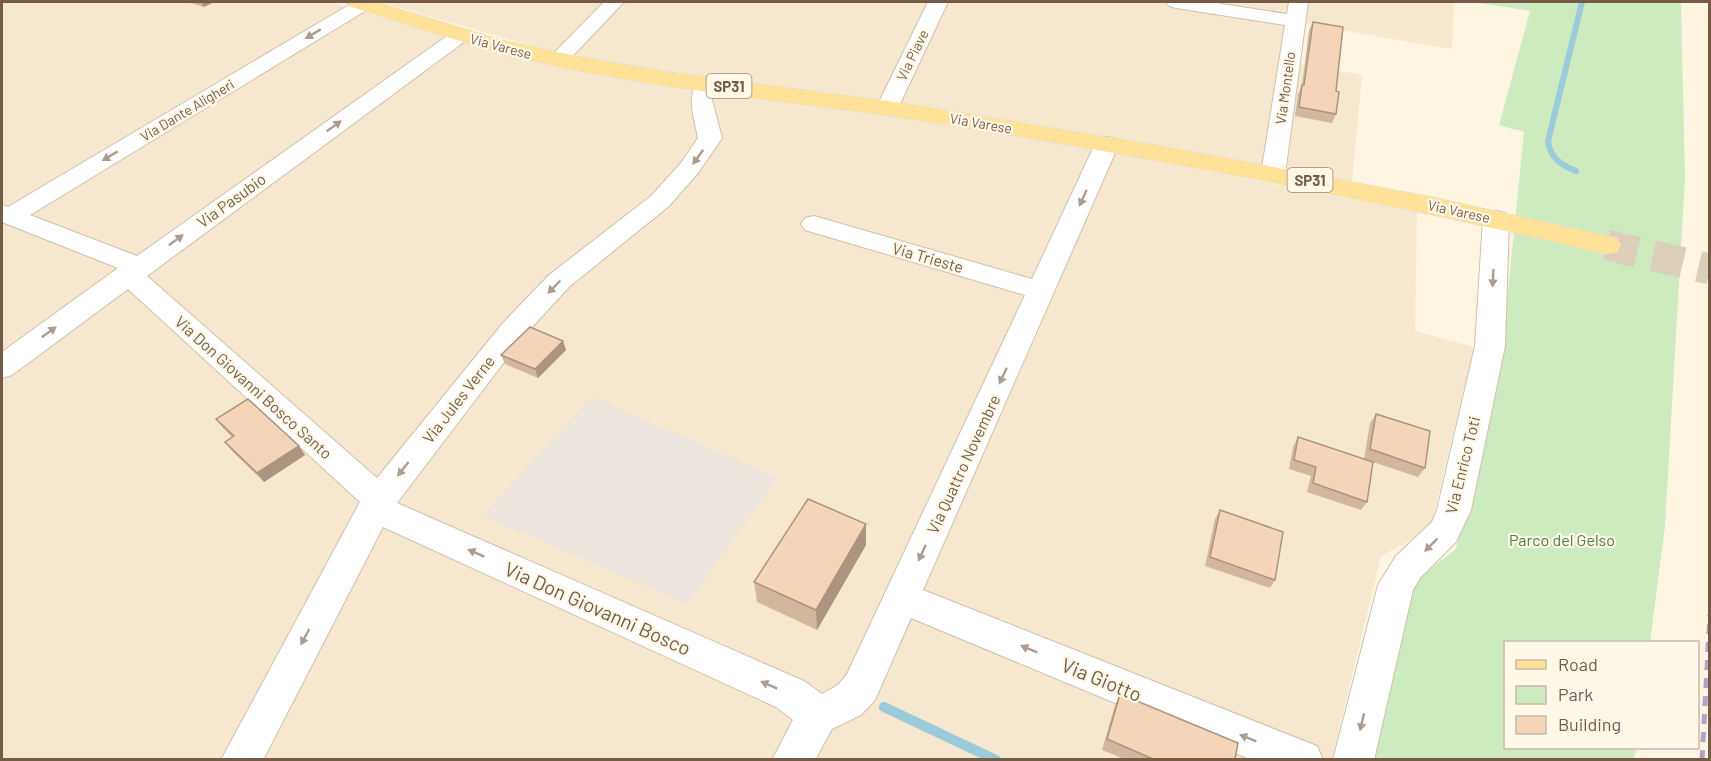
<svg xmlns="http://www.w3.org/2000/svg" width="1711" height="761" font-family="Barlow,sans-serif">
  <style>
    .residential { fill: #f5e8cf }
    .industrial { fill: #ece5dd }
    .green { fill: #cdebbf }
    .lines { fill: none; stroke-linecap: round; stroke-linejoin: round }
    .stream-far1 { stroke: #9bcada; stroke-width: 6 }
    .stream { stroke: #9bcada; stroke-width: 10 }
    .major-tunnel { stroke: #dbcfba; stroke-width: 31; stroke-dasharray: 31 16; stroke-linecap: butt }
    .minor-casing { stroke: #d1c0ab; stroke-width: 2 }
    .major-casing { stroke: #e1dbd7; stroke-width: 1 }
    .minor { fill: #fff; fill-rule: evenodd }
    .major { fill: #ffe297; fill-rule: evenodd }
    .rail { stroke: #b8a0c7; stroke-width: 5; stroke-dasharray: 10 8; stroke-linecap: butt }
    .wall { fill: #d2b79e }
    .shaded-wall { fill: #ab9581 }
    .building { fill: #f4d5b8; stroke: #ab9581; stroke-width: 1.5 }
    .oneway { fill: #ad9d91 }
    .labels { text-anchor: middle; dominant-baseline: central; stroke-width: 4.5; stroke-linejoin: round; paint-order: stroke }
    .far-street-label { font-size: 14px; fill: #765c47; stroke: #fff8e9 }
    .shield { fill: #fff8e9; stroke: #9f8b78; stroke-width: 1.5 }
    .shield-label { font-size: 15px; font-weight: bold; fill: #765c47 }
    .street-label { font-size: 16px; fill: #765c47; stroke: #fff8e9 }
    .park-label { font-size: 16px; fill: #4b7d3e; stroke: #fff8e9 }
    .near-street-label { font-size: 20px; fill: #765c47; stroke: #fff8e9 }
  </style>
  <rect width="100%" height="100%" fill="#fdf5e1"/>
  <path class="residential" d="M2,2h329l135,41 86,23 140,22 322,45 403,79 -2,119 59,16 -44,183 -49,26 -49,203h-1330z
    M380,2h1074l-2,47 -164,-28 -9,39 83,15 -10,107 -305,-55 -426,-62 -64,-12z"/>
  <path class="industrial" d="M592,397l185,81 -90,126 -204,-88z"/>
  <path class="green" d="M1473,2h208l4,176 -20,348 -15,116h-144v106h130l-2,11 -269,1 47,-177 44,-34 46,-197 22,-220 -25,-7 31,-114z"/>
  <g class="lines">
    <path class="stream-far1" d="M1576,171c-15,-6 -26,-13 -28,-30l34,-139"/>
    <path class="stream" d="M884,707l112,53"/>
    <path class="major-tunnel" d="M1607,245l103,24"/>
    <g class="minor-casing">
      <path id="minor" d="M354,2h17l2,2 -3,4 -340,207 107,41 317,-225h14l3,4 -3,4 -321,237 230,202 126,-155 46,-48 102,-79 30,-33 17,-25c-4,-21 -12,-40 1,-60l8,-1 8,1 3,5 -6,17 10,38 -24,35 -29,33 -100,81 -46,50 -126,166 407,178 18,13 16,-9 9,-11 178,-379 -220,-65 -4,-6 4,-6 9,-2 218,63 63,-135 4,-5 8,-2 8,2 4,5 -196,446 394,156 6,14h-71l-341,-142 -36,82 -14,15 -29,14 -17,31h-43l21,-40 -17,-13 -393,-180 -120,233h-42l139,-258 -232,-213 -116,86 -10,3v-26l116,-84 -116,-46v-17l6,2z
        M604,2h20l-59,62 -7,2 -7,-2 -3,-4 3,-4z
        M928,2h20l-50,106 -3,5 -8,2 -8,-2 -3,-5z
        M1166,2h43l78,12 2,-12h19l-23,172 -3,5 -9,2 -9,-2 -3,-5 24,-149 -109,-17 -7,-2z
        M1496,211l9,2 4,6 -4,127 -34,164 -15,32 -36,36 -7,12 -39,170h-41l45,-175 18,-29 36,-34 5,-12 38,-164 8,-127 4,-6z"/>
    </g>
    <g class="major-casing">
      <path id="major" d="M345,2h31l126,38 83,18 90,15 227,30 265,44 265,50 185,41 4,7 -4,7 -10,2c-218,-51 -437,-93 -658,-129 -121,-20 -244,-30 -364,-53 -81,-15 -158,-41 -236,-66z"/>
    </g>
    <use href="#minor" class="minor"/>
    <use href="#major" class="major"/>
    <path class="rail" d="M1702,760l8,-146"/>
  </g>
  <path class="wall" d="M187,2h27l-10,5z
    M1313,22l23,92 -4,9 -37,-7 3,-22 4,-9 7,-55z
    M563,341l3,9 -28,28 -33,-14 -4,-9z
    M1376,414l49,54 -7,9 -54,-18 6,-36z
    M216,419l83,27 6,9 -41,27 -32,-31 -7,-9 7,-5 -9,-9z
    M1298,437l69,65 -6,8 -54,-18 4,-16 -22,-7 4,-22z
    M1220,510l55,70 -5,8 -65,-22 10,-47z
    M866,545l-49,85 -60,-28 -3,-20z
    M1120,694l115,65h-111l-22,-9 13,-45z"/>
  <path class="shaded-wall" d="M201,2h13l-10,5z
    M563,341l3,9 -28,28 -3,-9z
    M299,446l6,9 -41,27 -7,-9z
    M866,524v21l-49,85 -1,-20z"/>
  <path class="building" d="M1313,22l30,5 -7,64 3,1 -3,22 -37,-7 3,-22h2z
    M530,327l33,14 -28,28 -34,-14z
    M248,399l51,47 -42,27 -32,-31 9,-6 -18,-17z
    M1376,414l54,17 -5,37 -55,-19z
    M1298,437l75,25 -6,40 -54,-19 3,-16 -22,-7z
    M808,499l58,25 -50,86 -62,-28z
    M1220,510l63,22 -8,48 -65,-23z
    M1120,694l118,49 -3,16h-82l-46,-20z"/>
  <defs><path id="oneway-solid" d="M-6-.8H1V-3.2L6.5 0L1 3.2V.8H-6Z" transform="scale(1.5)"/></defs>
  <g class="oneway">
    <use href="#oneway-solid" transform="translate(313 34) rotate(149)"/>
    <use href="#oneway-solid" transform="translate(334 126) rotate(-36)"/>
    <use href="#oneway-solid" transform="translate(110 156) rotate(149)"/>
    <use href="#oneway-solid" transform="translate(698 157) rotate(126)"/>
    <use href="#oneway-solid" transform="translate(1083 198) rotate(114)"/>
    <use href="#oneway-solid" transform="translate(176 240) rotate(-36)"/>
    <use href="#oneway-solid" transform="translate(1493 278) rotate(93)"/>
    <use href="#oneway-solid" transform="translate(554 287) rotate(134)"/>
    <use href="#oneway-solid" transform="translate(49 332) rotate(-36)"/>
    <use href="#oneway-solid" transform="translate(1003 376) rotate(115)"/>
    <use href="#oneway-solid" transform="translate(403 469) rotate(128)"/>
    <use href="#oneway-solid" transform="translate(1431 545) rotate(135)"/>
    <use href="#oneway-solid" transform="translate(476 553) rotate(-156)"/>
    <use href="#oneway-solid" transform="translate(922 553) rotate(115)"/>
    <use href="#oneway-solid" transform="translate(305 637) rotate(118)"/>
    <use href="#oneway-solid" transform="translate(1029 649) rotate(-158)"/>
    <use href="#oneway-solid" transform="translate(769 685) rotate(-156)"/>
    <use href="#oneway-solid" transform="translate(1362 722) rotate(103)"/>
    <use href="#oneway-solid" transform="translate(1248 738) rotate(-158)"/>
  </g>
  <g class="labels">
    <g class="far-street-label">
      <text transform="translate(501 46) rotate(15)">Via Varese</text>
      <text transform="translate(912 55) rotate(-64)">Via Piave</text>
      <text transform="translate(1285 88) rotate(-82)">Via Montello</text>
      <text transform="translate(187 110) rotate(-31)">Via Dante Aligheri</text>
      <text transform="translate(981 123) rotate(10)">Via Varese</text>
      <text transform="translate(1459 211) rotate(12)">Via Varese</text>
    </g>
    <g class="shield">
      <rect x="706.5" y="74" width="45" height="24" rx="4.5"/>
      <rect x="1287.5" y="168" width="45" height="24" rx="4.5"/>
    </g>
    <g class="shield-label">
      <text x="729" y="86">SP31</text>
      <text x="1310" y="180">SP31</text>
    </g>
    <g class="street-label">
      <text transform="translate(231 200) rotate(-36)">Via Pasubio</text>
      <text transform="translate(928 257) rotate(16)">Via Trieste</text>
      <text transform="translate(254 387) rotate(42)">Via Don Giovanni Bosco Santo</text>
      <text transform="translate(458 399) rotate(-52)">Via Jules Verne</text>
      <text transform="translate(963 464) rotate(-65)">Via Quattro Novembre</text>
      <text transform="translate(1462 465) rotate(-76)">Via Enrico Toti</text>
    </g>
    <g class="park-label">
      <text x="1562" y="539">Parco del Gelso</text>
    </g>
    <g class="near-street-label">
      <text transform="translate(598 608) rotate(24)">Via Don Giovanni Bosco</text>
      <text transform="translate(1102 679) rotate(22)">Via Giotto</text>
    </g>
  </g>
  <rect width="1711" height="761" fill="none" stroke="#765c47" stroke-width="6"/>
  <rect x="1504" y="641" width="195" height="108" fill="#fff8e9" stroke="#c8baa8" stroke-width="1.5"/>
  <rect x="1516" y="660" width="30" height="9" fill="#ffe297" stroke="#c8baa8" stroke-width="1.5"/>
  <text x="1558" y="671" font-size="18" fill="#765c47">Road</text>
  <rect x="1516" y="686" width="30" height="18" fill="#cdebbf" stroke="#c8baa8" stroke-width="1.5"/>
  <text x="1558" y="701" font-size="18" fill="#765c47">Park</text>
  <rect x="1516" y="716" width="30" height="18" fill="#f4d5b8" stroke="#c8baa8" stroke-width="1.5"/>
  <text x="1558" y="731" font-size="18" fill="#765c47">Building</text>
</svg>
